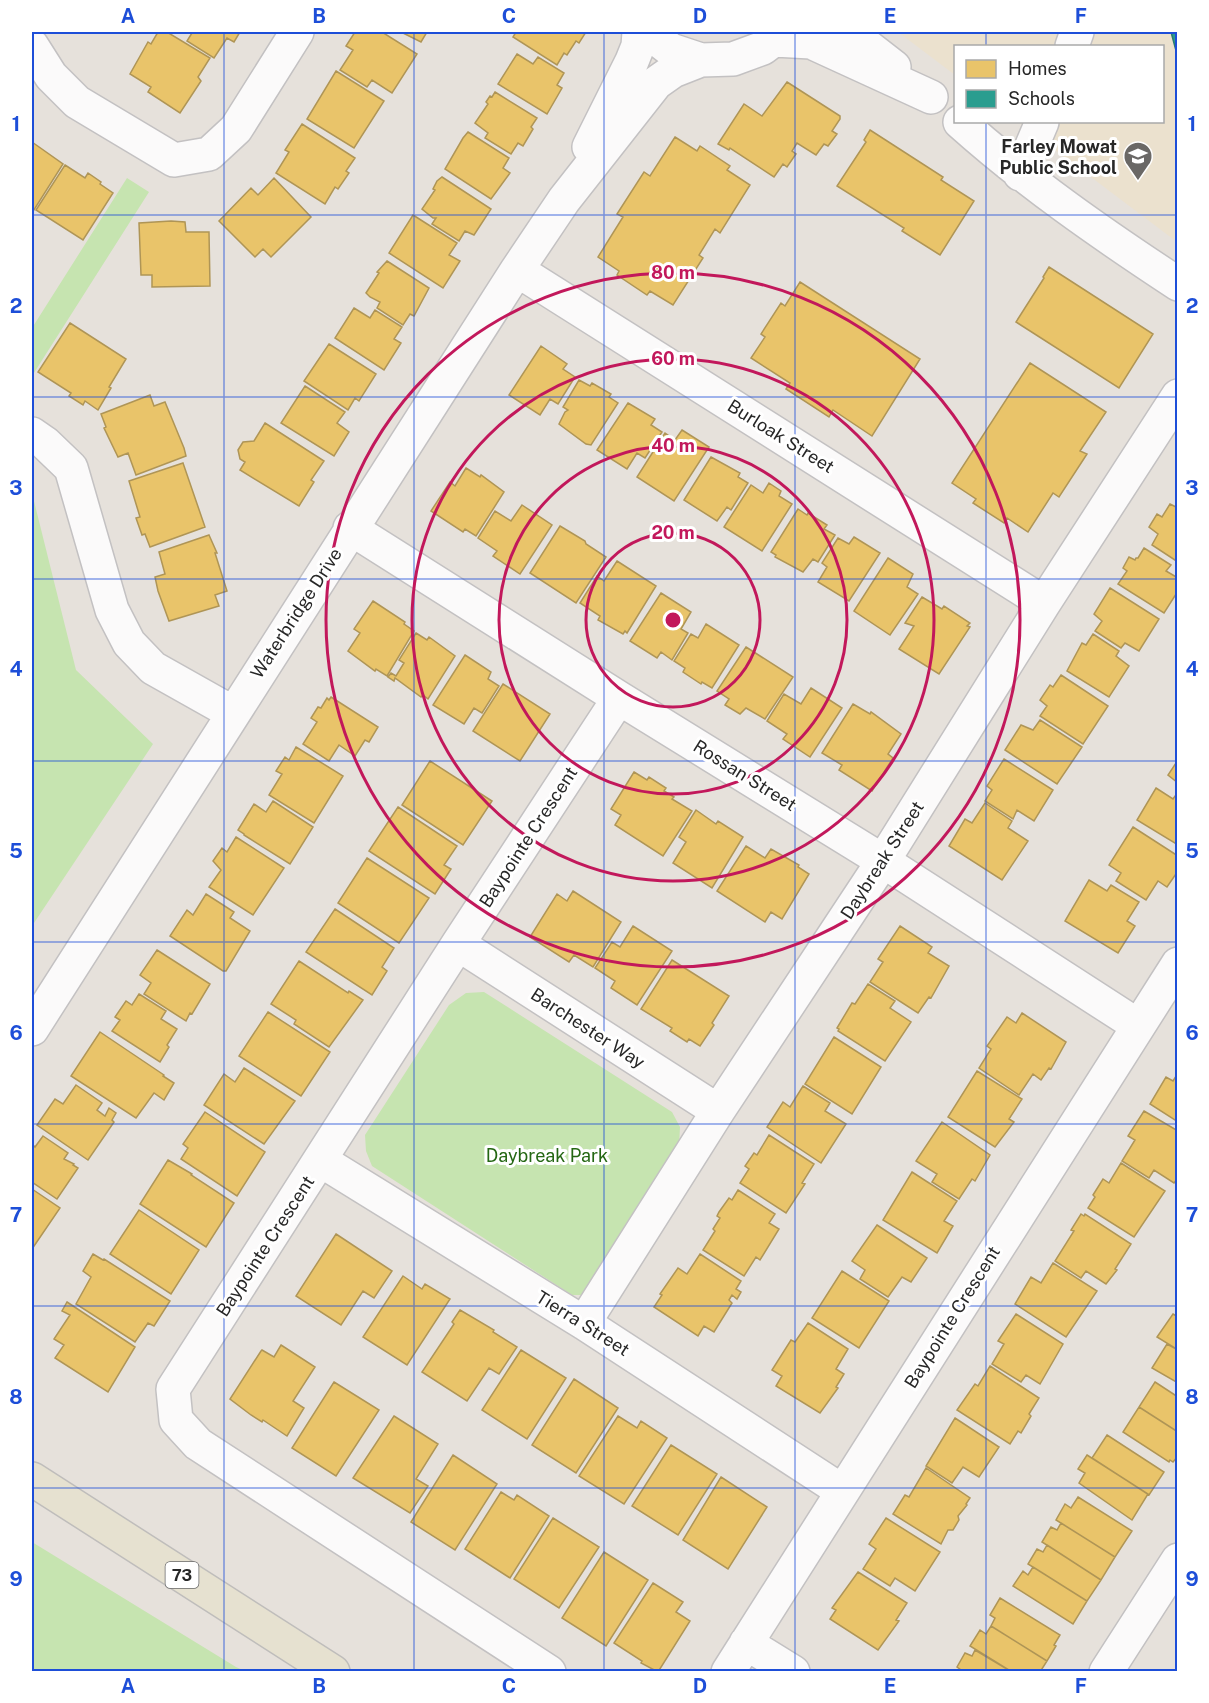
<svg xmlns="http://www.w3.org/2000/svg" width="1209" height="1703" font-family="'Public Sans',sans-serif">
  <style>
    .education { fill: #ebe1ce }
    .green { fill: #c6e4b0 }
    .homes { fill: #e9c46a; stroke: #af9556; stroke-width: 1.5 }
    .schools { fill: #2a9d8f; stroke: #297a70; stroke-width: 1.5 }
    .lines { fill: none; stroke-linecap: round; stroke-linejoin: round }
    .minor-casing { stroke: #c3c1c2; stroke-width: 36 }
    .major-casing { stroke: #bfbdbb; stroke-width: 36 }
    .minor { stroke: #fbfafa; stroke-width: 33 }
    .major { stroke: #e6e1d0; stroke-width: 33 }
    .grid { fill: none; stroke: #1d4ed8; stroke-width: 1.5; stroke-opacity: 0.55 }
    .ring { fill: none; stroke: #c2185b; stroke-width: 3 }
    .labels { text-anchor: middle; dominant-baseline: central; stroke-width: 6; stroke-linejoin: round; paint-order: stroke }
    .shield { fill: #fff; stroke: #686868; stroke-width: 1.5 }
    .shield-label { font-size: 16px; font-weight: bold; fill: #272727 }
    .poi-label { font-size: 18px; font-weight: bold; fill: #272727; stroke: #fff; text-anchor: end }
    .street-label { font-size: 18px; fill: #272727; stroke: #fff }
    .park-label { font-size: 18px; fill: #246713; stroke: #fff }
    .centre { fill: #c2185b; stroke: #fff; stroke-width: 3 }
    .ring-label { font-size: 18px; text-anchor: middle; font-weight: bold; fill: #c2185b; stroke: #fff; stroke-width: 6; stroke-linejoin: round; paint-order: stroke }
    .neatline { fill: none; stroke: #1d4ed8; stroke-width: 2 }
    .grid-label { font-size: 20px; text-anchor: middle; font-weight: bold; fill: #1d4ed8 }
  </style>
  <rect width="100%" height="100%" fill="#e6e1db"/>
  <path class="education" d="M898,32h279v210l-159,-120h144v-76h-206l-1,29z"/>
  <path class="green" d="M127,178l22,14 -117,184v-48z
    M32,493l44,177 77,74 -121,182z
    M484,992l188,120 8,15 -1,19 -90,142 -8,7h-9l-200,-129 -6,-15 -1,-16 84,-130 17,-12z
    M32,1542l204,125 9,4h-213z"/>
  <path class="homes" d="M158,32h9l43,26 -12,19 3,4 -21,32 -32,-21 3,-5 -21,-13 18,-32 3,2z
    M190,32h50l-6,10 -7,-4 -13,20 -27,-17 5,-8z
    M355,32h27l35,22 -25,39 -20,-13 -5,7 -27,-17 13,-20 -7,-4z
    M401,32h26l-6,10z
    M516,32h70l-7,11 -3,-2 -9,14 -3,-2 -7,12 -44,-28z
    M517,54l16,10 5,-7 26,16 -7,12 5,3 -15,26 -49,-30z
    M336,71l48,30 -30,47 -47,-29z
    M787,82l53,34v3l-8,12 5,3 -9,12 -4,-2 -8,11 -19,-12 -5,8 4,3 -9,13 -4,-3 -9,13 -44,-29 -1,2 -11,-6 26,-40 18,12z
    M495,92l42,26 -6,9 2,2 -10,17 -5,-3 -7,11 -26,-16 3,-5 -13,-10 13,-19 -2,-2 4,-6 2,1z
    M302,124l53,34 -9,13 3,2 -11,16 -3,-2 -10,17 -49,-31 13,-21 -4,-2z
    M870,130l73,47 -2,3 33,21 -34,54 -38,-24 2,-3 -67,-42 29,-44 -2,-2z
    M468,132l41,26 -6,10 7,5 -19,26 -46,-30 18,-31z
    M675,137l22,14 3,-5 30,20 -3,4 23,15 -30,48 -5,-4 -16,26 4,3 -30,47 -23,-14 -3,4 -30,-20 2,-4 -21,-14 25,-40 -6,-3 27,-42 6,4z
    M32,142l31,22 -31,49z
    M65,165l20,13 3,-5 13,9 -1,2 13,9 -30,47 -47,-30z
    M442,177l49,32 -17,26 -9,-4 -6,10 -27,-17 4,-6h-3l-11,-9 13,-19 -2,-1 4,-8z
    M274,178l37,39 -40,40 -8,-8 -8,8 -36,-36 32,-33 7,7z
    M413,215l44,28 -8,12 11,6 -17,27 -54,-35z
    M171,221l14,1 1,10h23l1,54 -58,1v-12h-11l-2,-52z
    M387,261l42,27 -15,28 -4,-2 -7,11 -26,-17 3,-6 -10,-5 -4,-4 13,-20 -2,-1z
    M1049,267l104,67 -34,54 -103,-66 28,-44 -1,-1z
    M800,282l120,77 -48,77 -39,-26 -4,7 -43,-28 4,-6 -39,-25 14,-21 -4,-3 20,-31 4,3z
    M354,308l16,10 5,-8 27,17 -8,12 7,4 -17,27 -49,-32z
    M70,323l56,36 -17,28 2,1 -13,22 -13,-9 -2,4 -14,-9 2,-3 -33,-21z
    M329,344l47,30 -17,27 -4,-3 -7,12 -44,-29z
    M541,346l26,18 -4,5 12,8 -17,27 -8,-5 -10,16 -31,-20z
    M1030,363l76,49 -26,39 7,3 -28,43 -6,-4 -25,39 -21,-14 -3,5 -31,-20 3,-4 -24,-16z
    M579,380l11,6 2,-3 19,11 -2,3 9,6 -27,42 -5,-1 -27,-20 6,-12 3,-2 -5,-3z
    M305,386l40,26 -8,11 12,9 -15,24 -53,-33z
    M150,395l4,11 11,-4 19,46 2,8 -50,19 -8,-22 -10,4 -14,-29 2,-1 -5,-13z
    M628,403l27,16 -4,6 11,7 -17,26 -8,-5 -10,16 -30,-19z
    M265,423l59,38 -13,19 3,2 -15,24 -59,-36 5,-8 -5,-3 -2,-9 5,-8 11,-1z
    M682,430l27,17 -35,54 -37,-24 28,-44 10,7z
    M711,457l29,16 -2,4 10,6 -17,27 -4,-3 -10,14 -33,-21z
    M183,463l22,64 -55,20 -5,-13 -3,1 -6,-17 4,-1 -11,-36z
    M466,468l14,9 1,-2 23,17 -28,44 -11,-7 -2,3 -32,-21 19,-29 5,4z
    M769,483l12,8 -2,5 13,8 -30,47 -38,-24 27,-42 12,8z
    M1170,504l8,4v54l-26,-17 6,-11 -9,-7 8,-13 5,3z
    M522,505l30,20 -32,49 -27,-18 4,-5 -19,-13 17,-27 16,10z
    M798,509l9,6 1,-2 19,12 -3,4 11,6 -17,27 -5,-3 -10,13 -28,-15 1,-2 -5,-3z
    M560,526l25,15 1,3 20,13 -30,46 -46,-30z
    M209,535l8,18h-2l12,38 -12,4 4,11 -50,15 -11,-30 -3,-14 10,-3 -6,-22z
    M854,537l26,16 -31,48 -31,-19 9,-15 -5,-4 16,-25 11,6z
    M1144,548l27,17 -5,6 12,7v13l-14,22 -46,-29 9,-13 -4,-3 6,-11 6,3 1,-2h2z
    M888,558l25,16 -6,13 11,7 -28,41 -36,-24z
    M617,561l39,25 -29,47 -2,-2 -2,3 -25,-14 2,-4 -20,-13 17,-27 7,5z
    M1110,588l49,31 -20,32 -14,-8 -4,5 -26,-17 7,-10 -8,-7z
    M661,593l30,19 -10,17 7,4 -16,27 -11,-8 -4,6 -27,-17z
    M922,597l20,12 2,-3 26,17 -3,3 3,1 -31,47 -40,-25 15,-23 -9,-3z
    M373,601l32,21 -1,2 10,7 -27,45 -11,-7 -1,2 -27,-20 12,-18 -6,-4z
    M706,624l33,21 -27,43 -10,-6 -1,2 -18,-12 2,-4 -11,-7 17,-27 7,4z
    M416,633l11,7 2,-3 26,19 -27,43 -5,-4 -2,2 -26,-19 -1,3 -6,-4 3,-4 5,3 8,-13 -5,-3z
    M1093,634l26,17 -3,5 13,10 -20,31 -42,-26 15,-28 4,2z
    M746,647l47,30 -28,42 -19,-11 -6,6 -15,-9 4,-6 -12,-8z
    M465,655l26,17 -3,7 11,7 -17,27 -8,-5 -10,16 -31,-19z
    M1061,675l47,31 -25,38 -43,-28 7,-10 -7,-6 10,-15 3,2z
    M503,684l47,30 -30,47 -47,-30z
    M811,688l31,20 -32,49 -27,-18 4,-5 -20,-13 17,-27 17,10z
    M331,697l47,30 -9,15 -4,-2 -10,16 -16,-11 -10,16 -26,-17 14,-22 -6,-4 7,-11 3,1 6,-10 2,2z
    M853,704l17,10 1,-2 30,22 -13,20 5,4 -21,33 -33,-21 3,-5 -20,-12z
    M1040,720l42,27 -25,37 -52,-34 16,-25 12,5z
    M296,747l47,29 -29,47 -45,-28 13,-21 -6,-3 9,-14 4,3z
    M1004,759l49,31 -19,31 -17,-11 -4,9 -28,-18 7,-11 -5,-4z
    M1178,760v23l-10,-8z
    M430,761l62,40 -29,44 -61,-40z
    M634,772l13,8 2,-3 17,11 -2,3 10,6 -2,2 20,12 -29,45 -48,-31 6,-10 -10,-6z
    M1156,788l17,11 5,-7v53l-41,-25z
    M273,801l40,26 -23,37 -46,-29v-1l-6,-4 16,-26 12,8z
    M985,803l27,18 -4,7 20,13 -26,39 -53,-34 16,-27 7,4z
    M398,807l59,39 -13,19 7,4 -16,25 -66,-43z
    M696,810l20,14 2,-3 25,16 -31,51 -39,-25 13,-21 -7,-5z
    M1133,827l45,29v15l-11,16 -9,-6 -12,19 -30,-19 5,-8 -12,-8z
    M236,837l48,31 -31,47 -44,-28 12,-17 -8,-9 9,-13 5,4z
    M746,846l19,12 6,-9 28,16 -1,2 11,7 -27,45 -11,-7 -6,10 -48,-31z
    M367,858l62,40 -30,45 -61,-40z
    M1089,880l18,11 4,-6 28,17 -12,19 8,5 -17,27 -53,-32z
    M573,891l48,31 -28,45 -19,-12 -5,7 -39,-25 27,-43 10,7z
    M206,894l28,18 -4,6 20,13 -24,40h-3l-53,-35 17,-26 6,5z
    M335,909l59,39 -12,19 5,4 -15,24 -66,-43z
    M633,926l39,25 -35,54 -26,-17 4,-7 -20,-13 17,-26 8,5z
    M900,926l32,21 -4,6 21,13 -18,32 -2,-1 -11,16 -48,-31 13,-20 -5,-3z
    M157,950l53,34 -18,30 -2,-1 -4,8 -42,-27 7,-11 -11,-8z
    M672,960l57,36 -17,27 2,2 -14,21 -11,-7 -2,3 -17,-11 2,-3 -31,-19z
    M299,961l49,32 1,-2 14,9 -34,47 -35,-23 2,-4 -25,-16z
    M868,984l27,17 -5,7 21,14 -26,39 -47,-30 1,-2 -2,-1 15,-25 3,1z
    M139,994l27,17 -5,8 16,10 -10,16 2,2 -9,15 -48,-31 8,-11 -5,-3 11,-16 6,4z
    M268,1012l62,40 -29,44 -62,-40z
    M1022,1013l44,29 -15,27 -2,-1 -8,12 -8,-6 -14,21 -40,-27 12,-19 -4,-3 20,-29 9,6z
    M100,1032l64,43 -1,1 11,7 -10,17 -10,-7 -18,25 -65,-42z
    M834,1037l47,30 -29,47 -47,-30z
    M244,1068l51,33 -31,43 -60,-39 20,-31 11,8z
    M977,1071l45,28 -13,20 5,3 -19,25 -47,-30z
    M1178,1073v49l-28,-18 16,-27 7,4z
    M76,1085l26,18 -5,7 8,6 4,-8 7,5 -4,7 2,2 -26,38 -51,-35 18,-26 8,5z
    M803,1086l27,17 -5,8 21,13 -25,39 -54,-36 16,-25 7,5z
    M1144,1111l34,20v47l-4,5 -20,-13 -5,8 -27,-17 13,-21 -7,-4z
    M205,1112l60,40 -28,44 -56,-37 7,-11 -5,-4z
    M942,1122l48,33 -15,26 -3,-2 -13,20 -27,-17 5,-8 -21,-13z
    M769,1135l45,29 -12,19 3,1 -19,29 -46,-30 9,-14 -4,-3 9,-13 3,2z
    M43,1136l25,17 -4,6 10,5 -1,1 5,3 -21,31 -25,-17v-38l3,3z
    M168,1160l24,14 -1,1 43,28 -28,44 -66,-43z
    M1121,1163l44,28 -31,46 -46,-29 7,-11 -2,-2 10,-16 6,4z
    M912,1172l45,29 -13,20 9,5 -16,27 -54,-33z
    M32,1189l28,19 -28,41z
    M738,1190l37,24 -6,9 10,6 -19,31 -4,-3 -12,19 -41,-26 12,-19 -2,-2 7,-11 -3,-2 2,-4 10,-14 3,2z
    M139,1210l60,40 -28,44 -61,-40z
    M1081,1214l3,2 1,-2 46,30 -16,25 2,1 -11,14 -20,-13 -5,7 -26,-17 19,-30 -3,-1z
    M877,1225l50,33 -16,24 -9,-5 -14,20 -28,-18 5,-9 -13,-9z
    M336,1234l56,37 -18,27 -11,-7 -22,34 -45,-29z
    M93,1254l10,6 1,-1 66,42 -16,25 -6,-3 -13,19 -59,-38 15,-27 -8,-6z
    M700,1254l41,27 -5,8 5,3 -4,7 -5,-4 -3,5 3,3 -18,29 -10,-6 -6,10 -44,-29 8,-12 -2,-1 18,-26 9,6z
    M1053,1263l44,28 -31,46 -51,-33 16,-27 10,6z
    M842,1271l47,30 -30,47 -47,-30z
    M403,1276l19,13 3,-5 25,15 -43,66 -44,-28z
    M67,1302l68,45 -27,45 -53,-34 9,-13 -10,-6 16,-24 -8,-4z
    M460,1310l34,20 -1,2 24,15 -18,27 -10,-6 -22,33 -45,-29 32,-48 -2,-2z
    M1016,1314l47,30 -23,40 -14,-9 -5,7 -29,-18 12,-20 -6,-3z
    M1173,1314l5,3v33l-21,-13z
    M808,1323l40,26 -12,20 8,5 -8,13 2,1 -18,25 -44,-27 6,-10 -10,-6 19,-30 4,2z
    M1167,1344l11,6v33l-26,-15z
    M281,1345l34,22 -22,34 11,7 -17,28 -24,-16 -1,2 -11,-7 -21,-16 31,-48 1,-1 12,7z
    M521,1350l45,28 -39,61 -45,-29z
    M990,1366l49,32 -10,16 2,2 -10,17 -3,-2 -8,13 -53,-34 18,-26 3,2z
    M574,1379l44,29 -42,65 -44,-28z
    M334,1382l45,28 -43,66 -44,-28z
    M1155,1382l23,15v35l-39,-25z
    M1139,1407l39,25v24l-5,6 -3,-2 -1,2 -46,-30z
    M394,1416l44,28 -22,35 12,7 -18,27 -57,-35z
    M618,1416l19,12 4,-7 26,17 -43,66 -45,-28z
    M955,1418l44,29 -20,30 -16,-10 -11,16 -26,-17z
    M1107,1435l57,37 -15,23 -57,-37z
    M671,1445l46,29 -39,61 -46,-29z
    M453,1455l44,29 -42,66 -44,-28z
    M1087,1455l61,39 -16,26 -53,-37 6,-10 -7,-4z
    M926,1468l44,30 -4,6 1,1 -9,11 1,4 -6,10h-5l-7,14 -48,-30 12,-19 4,2z
    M721,1477l46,30 -39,62 -45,-29z
    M501,1492l13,8 3,-5 32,21 -39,62 -45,-29z
    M1078,1497l54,34 -17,26 -59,-37 9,-16 6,4z
    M553,1518l46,29 -40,61 -45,-29z
    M886,1518l54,34 -25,39 -20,-13 -5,8 -27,-17 13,-20 -7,-5z
    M1061,1523l54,34 -14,23 -59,-38 9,-15 6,3z
    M1047,1545l54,35 -14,21 -59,-37 9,-15 6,3z
    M604,1552l44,28 -42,66 -44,-28z
    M1033,1567l54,34 -14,23 -60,-38 10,-15 5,4z
    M858,1572l49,31 -11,17 3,1 -21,29 -48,-31 6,-9 -4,-2z
    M653,1583l30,19 -7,10 14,9 -32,51 -17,-9 1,-2 -28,-18z
    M1000,1598l60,37 -6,10 2,1 -9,15 -56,-35 4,-8 -5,-3z
    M991,1626l56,35 -7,11h-28l-42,-26 10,-16 6,4z
    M975,1650l37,22h-48l-7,-5 8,-14 7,3z"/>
  <path class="schools" d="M1171,32h7v26z"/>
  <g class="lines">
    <g class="minor-casing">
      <path id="minor" d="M648,32l23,18 30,10 32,-1 30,-11 21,-16
        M849,32l45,35
        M774,40l37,2 120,55
        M32,46l19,30 26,26 97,58 35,-6 27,-25 61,-97
        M1072,46l5,-14
        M960,122c67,60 142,112 218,162
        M589,147l43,-86 6,-15 1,-14
        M1020,174l22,-52
        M517,270l527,333
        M32,434l13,9 26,25 41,142 17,33 24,25 80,45
        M350,528l269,170 264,163 254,164
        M458,944l260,167
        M32,1029l485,-759 47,-70 92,-117 17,-12 28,-11
        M320,1160l264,163 258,168
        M584,1323l134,-212 165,-250 161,-258 134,-207
        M746,1643l47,29
        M549,1672l-351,-228 -22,-24 -3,-31 285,-445 161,-246
        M728,1672l450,-708
        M1106,1672l72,-112"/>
    </g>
    <g class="major-casing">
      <path id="major" d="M32,1479l301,193"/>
    </g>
    <use href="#minor" class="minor"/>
    <use href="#major" class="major"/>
  </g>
  <path class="grid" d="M224,32v1640M414,32v1640M604,32v1640M795,32v1640M986,32v14M986,122v1550M32,215h1146M32,397h1146M32,579h1146M32,761h1146M32,942h1146M32,1124h1146M32,1306h1146M32,1488h1146"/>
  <g class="ring">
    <circle cx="673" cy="620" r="87"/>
    <circle cx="673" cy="620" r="174"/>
    <circle cx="673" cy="620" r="261"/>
    <circle cx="673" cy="620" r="347"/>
  </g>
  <defs>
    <g id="school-pin" transform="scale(1.5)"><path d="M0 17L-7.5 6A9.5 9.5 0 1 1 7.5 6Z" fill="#6a6866" stroke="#fff"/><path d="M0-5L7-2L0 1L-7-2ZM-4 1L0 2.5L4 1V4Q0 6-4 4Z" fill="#fff"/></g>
  </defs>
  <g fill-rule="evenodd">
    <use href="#school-pin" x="1138" y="156"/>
  </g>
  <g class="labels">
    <rect class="shield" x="165.5" y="1562" width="33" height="26" rx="4.5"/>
    <g class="shield-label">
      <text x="182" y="1575">73</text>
    </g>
    <g class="poi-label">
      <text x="1117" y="146">Farley Mowat<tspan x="1117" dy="21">Public School</tspan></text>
    </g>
    <g class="street-label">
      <text transform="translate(781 436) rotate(32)">Burloak Street</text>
      <text transform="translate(296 613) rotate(-57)">Waterbridge Drive</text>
      <text transform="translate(745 775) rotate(32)">Rossan Street</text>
      <text transform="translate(528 837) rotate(-57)">Baypointe Crescent</text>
      <text transform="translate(882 860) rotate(-57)">Daybreak Street</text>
      <text transform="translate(588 1028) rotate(33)">Barchester Way</text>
      <text transform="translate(265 1246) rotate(-57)">Baypointe Crescent</text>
      <text transform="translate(952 1317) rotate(-58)">Baypointe Crescent</text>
      <text transform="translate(583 1323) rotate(32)">Tierra Street</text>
    </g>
    <g class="park-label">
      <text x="547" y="1155">Daybreak Park</text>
    </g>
  </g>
  <circle cx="673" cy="620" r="9" class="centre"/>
  <g class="ring-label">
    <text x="673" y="279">80 m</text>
    <text x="673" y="365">60 m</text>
    <text x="673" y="452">40 m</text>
    <text x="673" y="539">20 m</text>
  </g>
  <rect width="1209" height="1703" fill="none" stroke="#ffffff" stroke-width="66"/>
  <rect x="954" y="45" width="210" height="78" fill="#ffffff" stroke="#a9a9a9" stroke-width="1.5"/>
  <rect x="966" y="60" width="30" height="18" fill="#e9c46a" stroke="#a9a9a9" stroke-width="1.5"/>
  <text x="1008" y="75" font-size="18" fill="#272727">Homes</text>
  <rect x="966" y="90" width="30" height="18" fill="#2a9d8f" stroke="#a9a9a9" stroke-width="1.5"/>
  <text x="1008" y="105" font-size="18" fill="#272727">Schools</text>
  <rect x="33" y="33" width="1143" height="1637" class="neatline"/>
  <g class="grid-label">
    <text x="128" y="23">A</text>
    <text x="319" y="23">B</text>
    <text x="509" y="23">C</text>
    <text x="700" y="23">D</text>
    <text x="890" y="23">E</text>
    <text x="1081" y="23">F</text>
    <text x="16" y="131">1</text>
    <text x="1192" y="131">1</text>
    <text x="16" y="313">2</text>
    <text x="1192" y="313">2</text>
    <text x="16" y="495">3</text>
    <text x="1192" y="495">3</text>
    <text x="16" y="676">4</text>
    <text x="1192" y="676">4</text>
    <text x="16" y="858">5</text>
    <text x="1192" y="858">5</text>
    <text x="16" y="1040">6</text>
    <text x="1192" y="1040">6</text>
    <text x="16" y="1222">7</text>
    <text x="1192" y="1222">7</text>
    <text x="16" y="1404">8</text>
    <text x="1192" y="1404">8</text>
    <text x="16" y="1586">9</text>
    <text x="1192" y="1586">9</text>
    <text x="128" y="1693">A</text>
    <text x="319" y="1693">B</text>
    <text x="509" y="1693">C</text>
    <text x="700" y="1693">D</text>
    <text x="890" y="1693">E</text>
    <text x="1081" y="1693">F</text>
  </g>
</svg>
